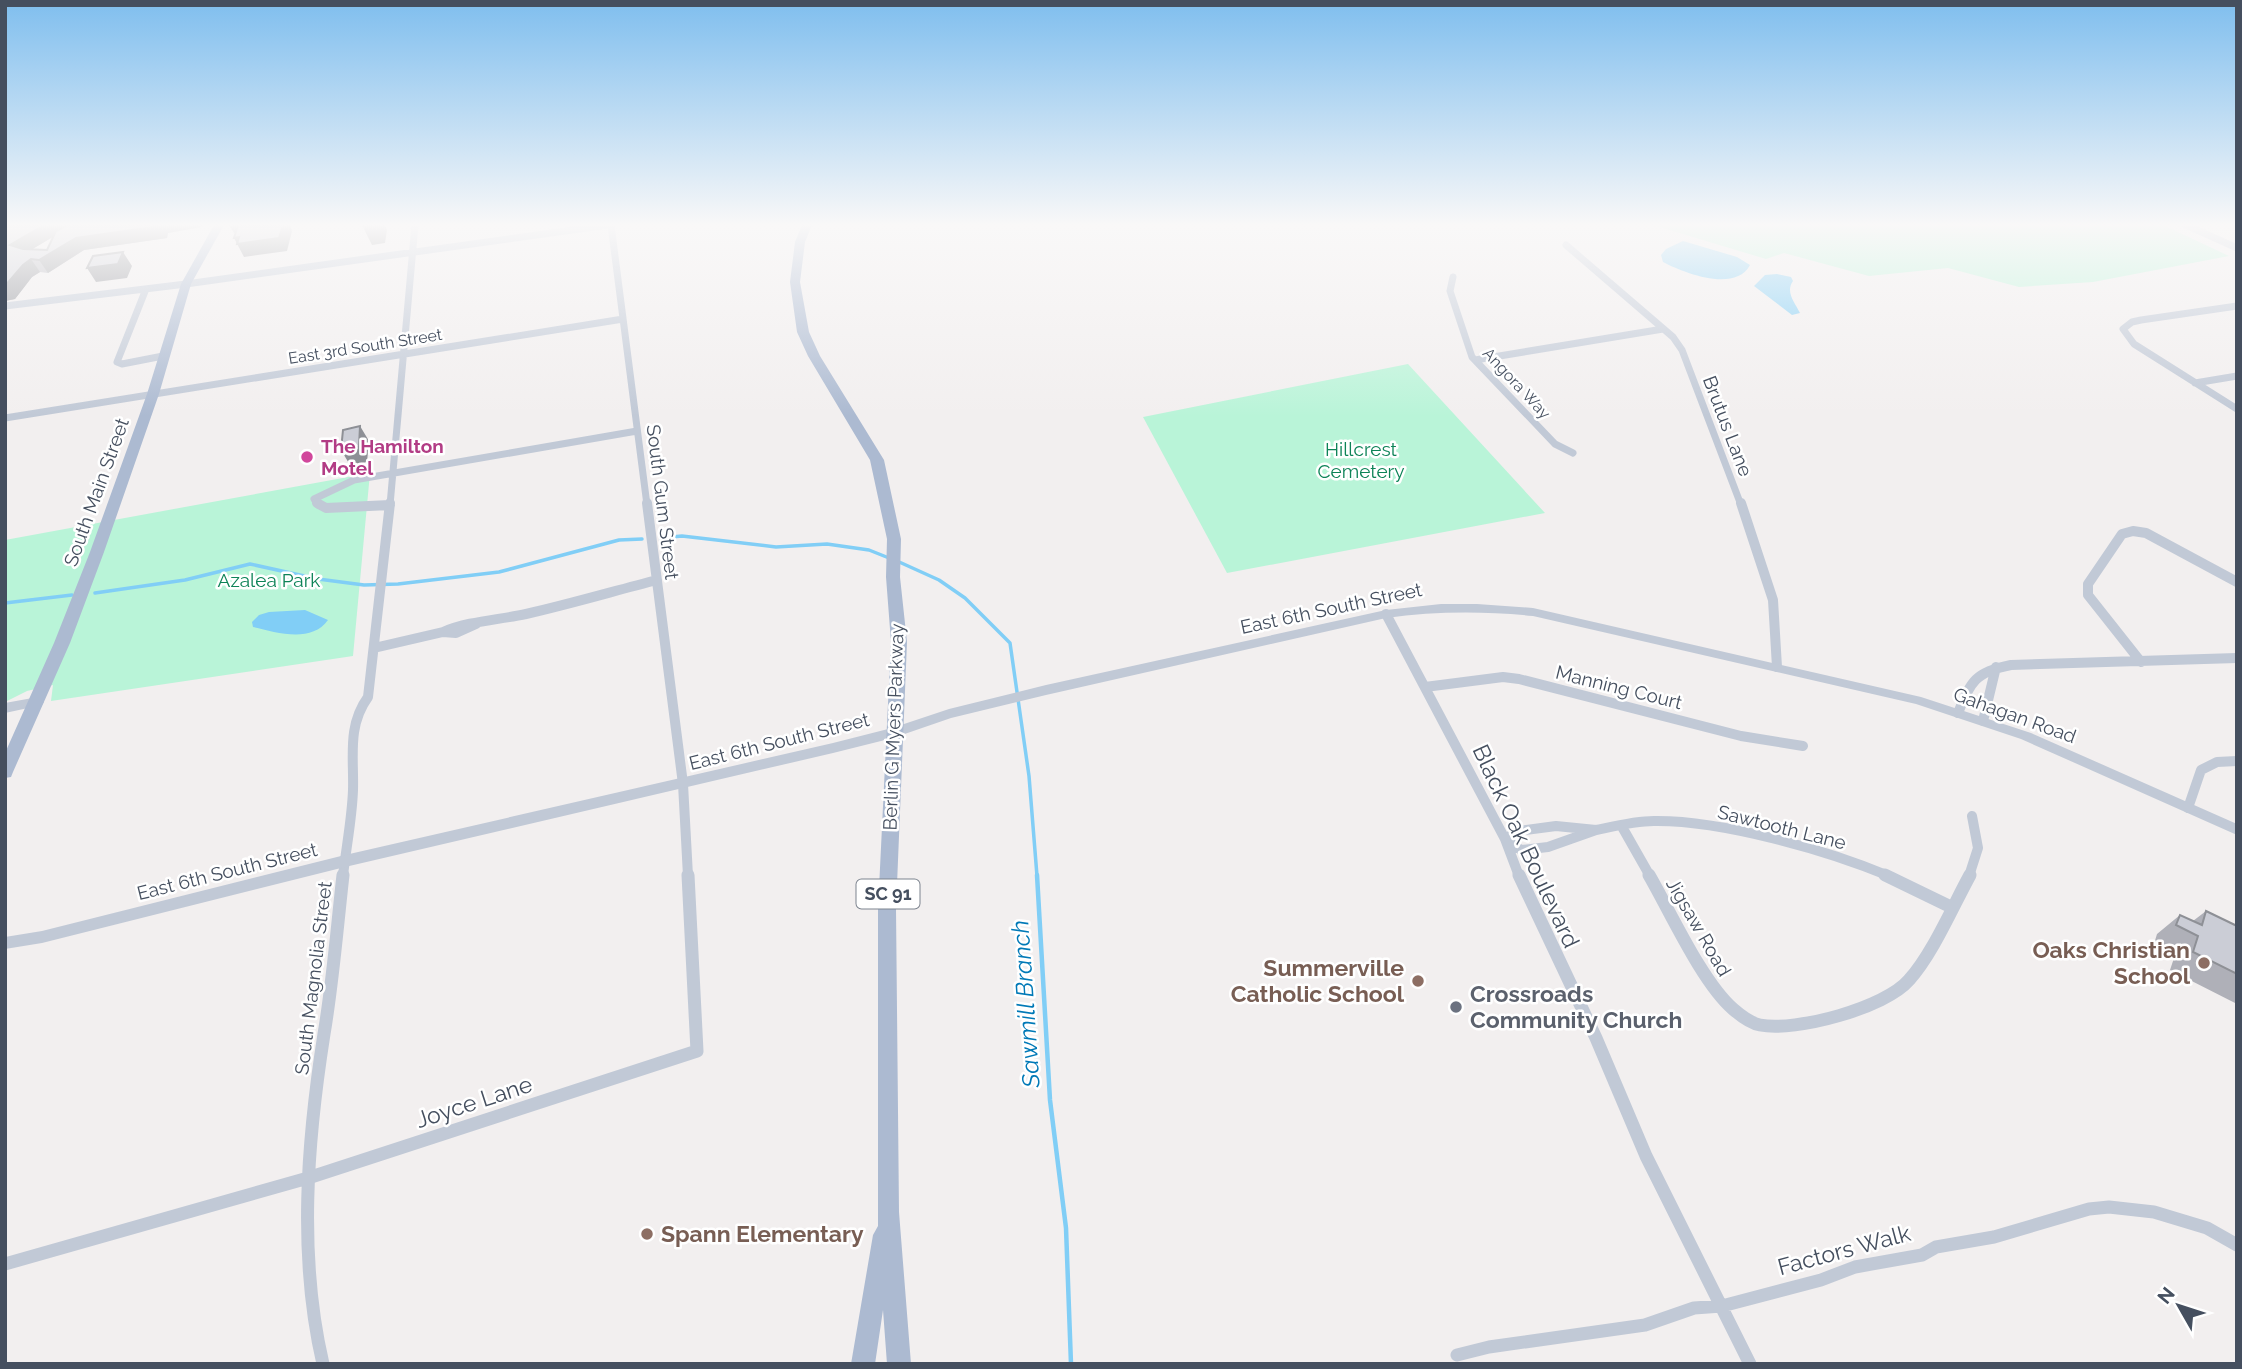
<svg xmlns="http://www.w3.org/2000/svg" width="2242" height="1369" font-family="Raleway,sans-serif">
  <rect width="100%" height="100%" fill="#f2efef"/>
  <path fill="#b9f4d8" d="M1653,225H2163L2229,256L2093,282L2019,287L1948,268L1869,276L1784,253L1766,259Z
    M1408,364L1545,513L1227,573L1143,417Z
    M370,473L353,656L51,701L53,685L27,691L5,702V540Z"/>
  <path fill="#81cef6" d="M1683,241L1737,257L1750,265C1735,293 1684,273 1663,262L1661,255L1666,249Z
    M1777,274L1791,277L1793,281C1785,292 1795,303 1800,313L1792,315L1754,286L1765,275Z
    M305,610L328,620C311,644 275,632 253,627L252,622L259,615L269,612Z"/>
  <g fill="none" stroke-linecap="round" stroke-linejoin="round">
    <path stroke="#81cef6" stroke-width="3.5" d="M661,538L682,536L776,547L827,544L869,550L889,558
      M897,561L939,580L965,598L1010,643L1029,776L1037,876
      M95,593L185,580L250,564L318,579L364,585L398,584L499,572L619,540L642,539
      M5,603L72,595"/>
    <path stroke="#81cef6" stroke-width="4.5" d="M1037,875L1050,1100L1066,1228L1071,1364"/>
    <path stroke="#c1c9d6" stroke-width="7" d="M611,225L647,505
      M2186,225L2237,248
      M1566,245L1673,337L1682,350L1741,505
      M1453,277L1450,291L1472,357L1555,444L1573,453
      M146,289L117,362L122,364L163,356
      M5,306L186,284L608,225
      M2237,306L2141,320L2132,322L2123,329L2134,344L2237,409
      M1475,360L1663,329
      M2195,383L2237,376
      M5,418L623,319
      M318,505L314,499L354,480L637,431
      M390,505L415,225"/>
    <path stroke="#c1c9d6" stroke-width="10" d="M317,503L326,508L390,505
      M647,503L683,784L688,876
      M1741,503L1773,600L1777,667
      M1386,614L1505,839L1519,876
      M443,632C469,621 498,620 526,614C570,604 614,591 657,580
      M374,648L443,632L456,633L476,624
      M2141,662L2088,595V584L2122,534L2133,531L2146,533L2237,582
      M1425,687L1503,677L1519,679L1741,736L1803,746
      M1958,713C1971,681 1975,672 2011,665L2237,658
      M1983,721L1996,667
      M2188,808L2201,770L2217,762L2237,761
      M1621,825L1650,876
      M1556,826L1596,830L1548,847L1521,850L1505,839L1518,831Z
      M1596,830C1615,826 1635,821 1654,821C1721,820 1827,850 1889,876
      M343,876C346,848 352,819 353,790C354,757 347,726 368,697L390,503
      M1969,876L1978,848L1972,816"/>
    <path stroke="#c1c9d6" stroke-width="13" d="M1519,875L1596,1038L1646,1156L1750,1364
      M1649,875C1671,913 1702,982 1733,1009C1741,1016 1750,1023 1760,1025C1796,1032 1885,1008 1909,980C1932,955 1953,906 1970,875
      M1885,875L1951,907
      M5,1264L308,1178L697,1051L688,875
      M1457,1355L1489,1347L1645,1325L1694,1308L1722,1306L1821,1280L1855,1267L1922,1255L1936,1247L1994,1237L2089,1209L2109,1207L2154,1212L2207,1228L2237,1245
      M323,1364C298,1257 307,1142 324,1034C333,981 337,928 343,875"/>
    <path fill="#c1c9d6" fill-rule="evenodd" d="M1441,604H1477L1533,608L1921,697L2031,733L2237,824V835L2021,739L1916,704L1533,616C1484,611 1435,611 1386,618L1046,695L951,718L893,738L833,753L345,867L42,943L5,949V937L42,931L345,855L833,743L892,728L949,709L1046,685L1386,610Z
      M38,697L44,702L42,705L5,713V703Z"/>
    <path fill="#acbad1" fill-rule="evenodd" d="M214,225H224L191,284L159,394L104,552L70,643L13,772L11,777L5,778V753L54,643L90,552L147,394L181,284Z
      M802,225H812L805,242L800,282L809,332L820,356L884,460L901,539L900,577L907,642L896,909L899,1212L911,1364H887L883,1310L875,1364H851L873,1235L878,1226V909L891,642L886,577L887,539L870,460L808,356L797,332L790,282L795,242Z"/>
  </g>
  <path fill="#afb0b8" fill-rule="evenodd" d="M5,225H202L201,227L168,233L167,238L84,250L48,273L40,272L32,277L15,299L5,301ZM54,236L47,250H31Z
    M2206,911L2237,926V1004L2170,970L2175,955L2154,944L2157,934L2180,915L2193,921Z"/>
  <path fill="#8e9096" d="M44,225H73L19,257L10,245Z
    M159,225H202L201,227L168,233L167,238L84,250L48,273L39,260L76,238Z
    M229,225H245L248,231L234,233Z
    M283,225H290L292,231L287,251L244,257L234,238Z
    M362,225H385L387,230L385,243L372,245Z
    M123,252L132,266L127,278L96,282L87,268Z
    M31,259L40,272L32,277L15,299L5,301V286L23,265Z
    M360,426L369,441L367,462L350,465L341,450Z"/>
  <path fill="#cbcdd6" stroke="#8e9096" stroke-width="2" d="M5,225H44L10,245L23,249L47,250L56,231L68,225H159V226L76,238L39,260L31,259L23,265L5,286Z
    M238,225H283L279,238L237,244L239,237L234,238Z
    M123,252L118,264L87,268L93,256Z
    M360,426L359,447L341,450L343,430Z
    M2206,911L2237,926V974L2193,952L2198,936L2176,925L2180,915L2202,925Z"/>
  <linearGradient id="sky" x2="0" y2="1"><stop stop-color="#7fbeee"/><stop offset="0.54" stop-color="#f9f8f8"/><stop offset="1" stop-color="#f9f8f8" stop-opacity="0"/></linearGradient>
  <rect width="2242" height="416" fill="url(#sky)"/>
  <circle fill="#d1479c" stroke="#fff" stroke-width="2.5" cx="307" cy="457" r="7"/>
  <g fill="#8d6e63" stroke="#fff" stroke-width="2.5">
    <circle cx="2204" cy="963" r="7"/>
    <circle cx="1418" cy="981" r="7"/>
    <circle cx="647" cy="1234" r="7"/>
  </g>
  <circle fill="#6b7280" stroke="#fff" stroke-width="2.5" cx="1456" cy="1007" r="7"/>
  <g text-anchor="middle" stroke-width="5" stroke-linejoin="round" paint-order="stroke">
    <g font-size="16" fill="#454f5f" stroke="#fff">
      <text transform="translate(365 346) rotate(-9)" y="6">East 3rd South Street</text>
      <text transform="translate(1517 383) rotate(47)" y="6">Angora Way</text>
    </g>
    <rect fill="#fff" stroke="#7d848f" stroke-width="2" x="856.5" y="879.5" width="63" height="29" rx="5"/>
    <g font-size="18" font-weight="bold" fill="#454f5f">
      <text x="888" y="900">SC 91</text>
    </g>
    <g font-size="19" fill="#454f5f" stroke="#fff">
      <text transform="translate(1728 426) rotate(69)" y="7">Brutus Lane</text>
      <text transform="translate(96 492) rotate(-70)" y="7">South Main Street</text>
      <text transform="translate(663 502) rotate(83)" y="7">South Gum Street</text>
      <text transform="translate(1331 608) rotate(-12)" y="7">East 6th South Street</text>
      <text transform="translate(1619 687) rotate(14)" y="7">Manning Court</text>
      <text transform="translate(2015 715) rotate(20)" y="7">Gahagan Road</text>
      <text transform="translate(893 727) rotate(-88)" y="7">Berlin G Myers Parkway</text>
      <text transform="translate(779 741) rotate(-14)" y="7">East 6th South Street</text>
      <text transform="translate(1782 827) rotate(14)" y="7">Sawtooth Lane</text>
      <text transform="translate(227 871) rotate(-14)" y="7">East 6th South Street</text>
      <text transform="translate(1699 927) rotate(60)" y="7">Jigsaw Road</text>
      <text transform="translate(313 978) rotate(-83)" y="7">South Magnolia Street</text>
    </g>
    <g font-size="19" font-weight="bold" fill="#b23c85" stroke="#fff" text-anchor="start">
      <text x="321" y="453">The Hamilton<tspan x="321" dy="22">Motel</tspan></text>
    </g>
    <g font-size="19" fill="#0d8357" stroke="#fff">
      <text x="1361" y="456">Hillcrest<tspan x="1361" dy="22">Cemetery</tspan></text>
      <text x="269" y="587">Azalea Park</text>
    </g>
    <g font-size="23" fill="#454f5f" stroke="#fff">
      <text transform="translate(1526 846) rotate(65)" y="8">Black Oak Boulevard</text>
      <text transform="translate(474 1102) rotate(-18)" y="8">Joyce Lane</text>
      <text transform="translate(1844 1250) rotate(-15)" y="8">Factors Walk</text>
    </g>
    <g font-size="23" font-weight="bold" fill="#785e54" stroke="#fff" text-anchor="end">
      <text x="2190" y="958">Oaks Christian<tspan x="2190" dy="26">School</tspan></text>
      <text x="1404" y="976">Summerville<tspan x="1404" dy="26">Catholic School</tspan></text>
      <text x="661" y="1242" text-anchor="start">Spann Elementary</text>
    </g>
    <g font-size="23" font-weight="bold" fill="#5b616d" stroke="#fff" text-anchor="start">
      <text x="1470" y="1002">Crossroads<tspan x="1470" dy="26">Community Church</tspan></text>
    </g>
    <g font-size="24" font-style="italic" fill="#0079b7" stroke="#fff">
      <text transform="translate(1026 1004) rotate(-94)" y="8">Sawmill Branch</text>
    </g>
  </g>
  <rect width="2242" height="1369" fill="none" stroke="#454f5f" stroke-width="14"/>
  <g transform="translate(2179 1306) rotate(309)" stroke="#ffffff" stroke-width="5" paint-order="stroke">
  <path d="M0-5L12 26L0 18L-12 26Z" fill="#454f5f"/>
  <text y="-10" font-size="19" font-weight="bold" text-anchor="middle" fill="#454f5f">N</text>
  </g>
</svg>
